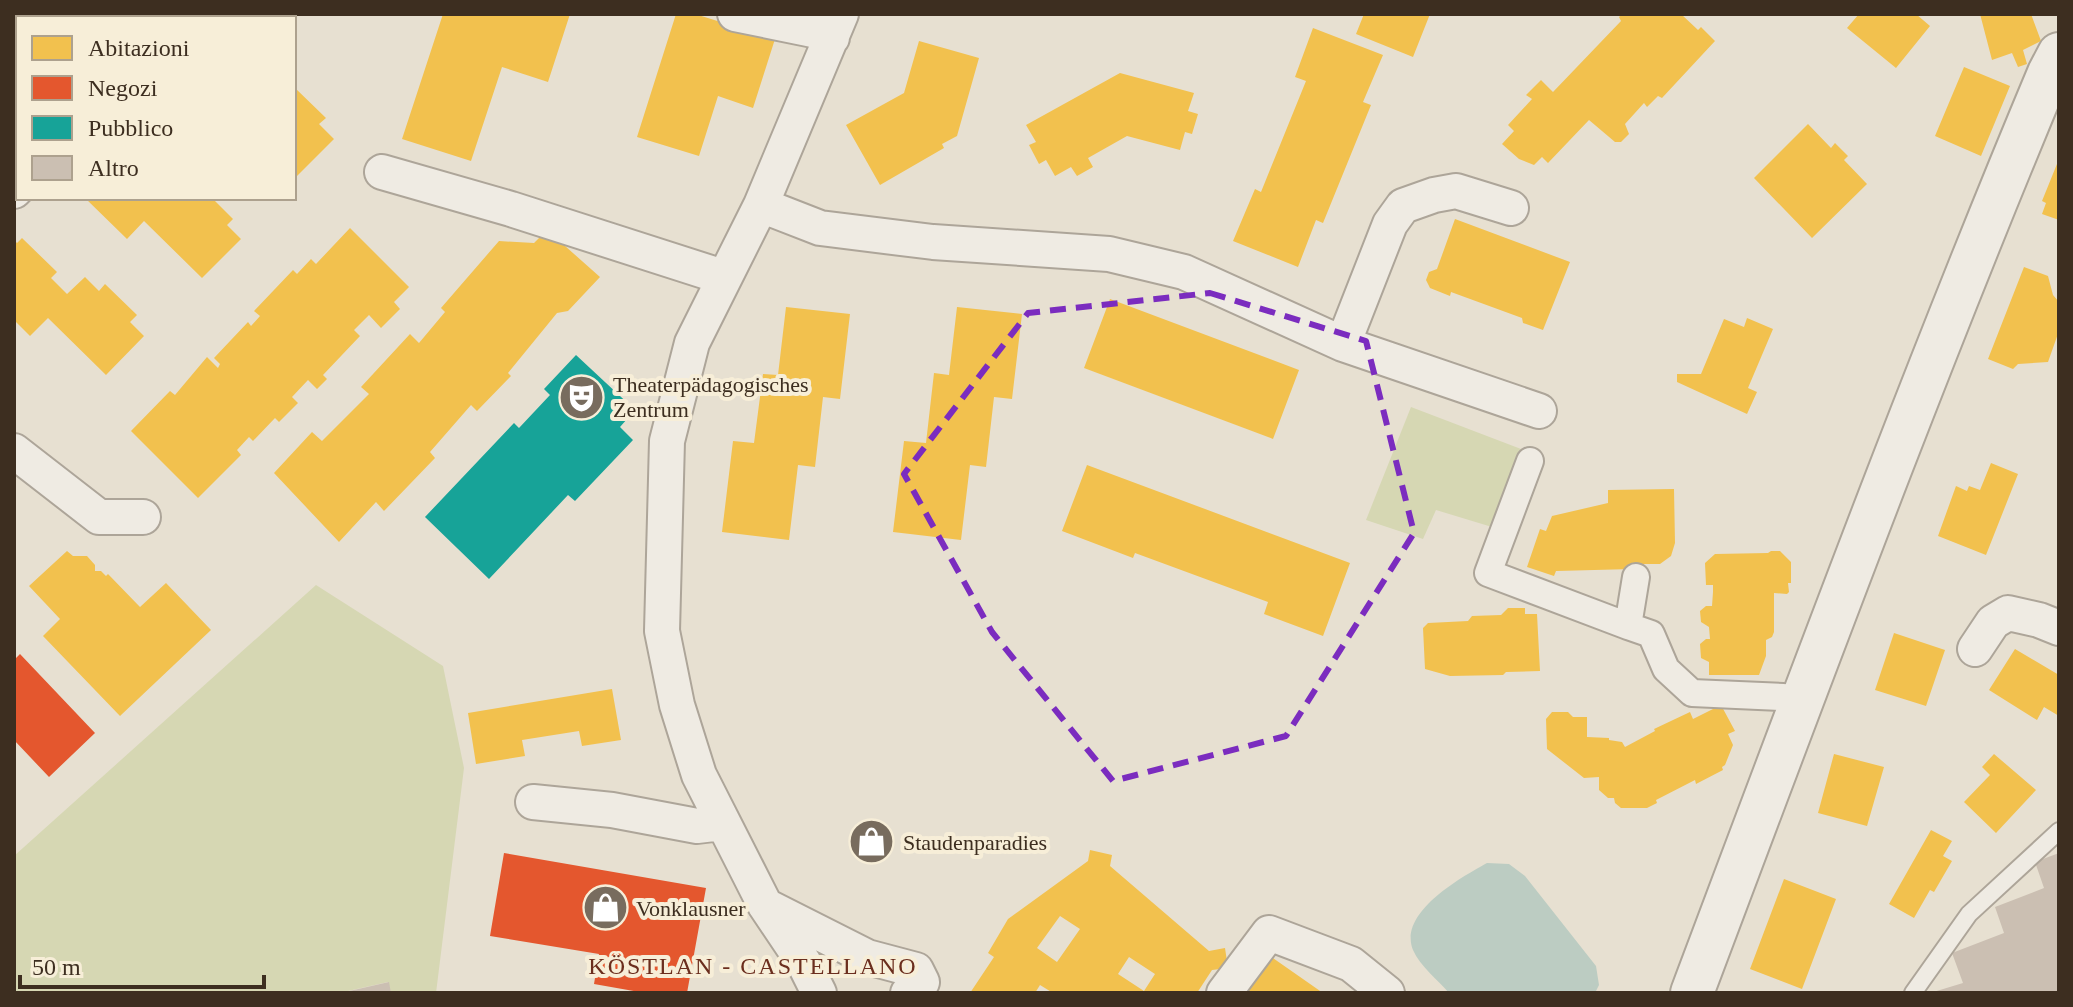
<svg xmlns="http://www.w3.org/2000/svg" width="2073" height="1007" font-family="Georgia,serif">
  <rect width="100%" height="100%" fill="#e7e0d1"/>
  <path fill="#d6d7b3" d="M1411,407L1521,449L1492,527L1436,510L1423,539L1366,520Z
    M316,585L443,666L464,768L436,993H391L388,982L339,993H14V856Z"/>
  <path fill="#bcccc2" d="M1487,863L1509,864L1525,876L1596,966L1599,985L1595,993H1449C1438,980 1420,966 1413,950C1398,913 1460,878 1487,863Z"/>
  <path fill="#f2c14e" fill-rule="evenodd" d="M14,14H63L67,18H18V72L14,76Z
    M443,14H570L548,82L502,67L471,161L402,139Z
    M676,14H695L775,39L753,108L718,96L699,156L637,137Z
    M1364,14H1430L1413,57L1356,34Z
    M1622,14H1681L1698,30L1701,27L1715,41L1662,98L1658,96L1647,107L1644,103L1625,124L1629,134L1621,142H1615L1589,120L1548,163L1542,157L1534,165L1519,159L1502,144L1514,131L1508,125L1532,99L1526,95L1541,80L1553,92L1621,21L1619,17Z
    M1859,14H1916L1930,26L1896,68L1847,28Z
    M1980,14H2031L2041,41L2023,50L2027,64L2018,67L2012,53L1992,60Z
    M1313,28L1383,55L1363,102L1371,105L1323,223L1316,220L1298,267L1233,241L1255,189L1261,192L1306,81L1295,77Z
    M919,41L979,58L957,136L942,144L944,148L880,185L846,125L904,93Z
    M1964,67L2010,86L1981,156L1935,136Z
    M1120,73L1194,93L1188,111L1198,114L1192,134L1185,132L1180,150L1127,136L1088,158L1093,167L1077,176L1071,167L1055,176L1046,160L1039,164L1029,145L1036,142L1026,125Z
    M14,76L18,80V125L14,130Z
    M294,87L326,118L319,124L334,139L294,179Z
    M1808,124L1831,148L1835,143L1848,156L1844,160L1867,184L1812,238L1754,178Z
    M2059,159V220L2042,214L2046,203L2042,201Z
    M85,198H212L233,219L227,225L241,239L202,278L144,221L127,239Z
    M1455,219L1570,262L1543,330L1523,323L1522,318L1451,292L1450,296L1430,288L1426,280L1429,272L1437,269Z
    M350,228L409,287L394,302L400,309L381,328L369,315L354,330L360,336L323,375L327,379L317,389L308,380L292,397L298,403L279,422L275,418L253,441L249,437L237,450L241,455L198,498L131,431L170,391L175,395L207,357L218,368L220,364L214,358L248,322L251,326L260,316L254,311L293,270L297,274L311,259L316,264Z
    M547,230L600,277L568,311L557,313L508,373L511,376L477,411L471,405L430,452L435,458L384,511L376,502L339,542L274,473L312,432L322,441L369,394L361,387L410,334L419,343L445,312L441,308L499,241L534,243Z
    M22,238L57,272L51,278L67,294L85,277L99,291L105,284L137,315L130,322L144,336L106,375L48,318L30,336L14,320V240L17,243Z
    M2024,267L2048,276L2053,295L2059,302V331L2048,362L2018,364L2013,369L1988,359Z
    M1110,299L1299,370L1273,439L1084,368Z
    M786,307L850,314L840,399L823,397L815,467L798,465L789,540L722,532L733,441L754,443L763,374L778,375Z
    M957,307L1022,314L1012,399L994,397L986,467L970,465L961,540L893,532L904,441L926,443L934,373L949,375Z
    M1747,318L1773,329L1748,388L1757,392L1747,414L1677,382V374H1701L1724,319L1744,327Z
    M1991,463L2018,474L1986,555L1938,536L1956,486L1967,491L1969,486L1980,490Z
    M1087,465L1350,563L1323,636L1264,614L1268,602L1135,553L1133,558L1062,531Z
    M1674,489L1675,543L1671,556L1660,564H1633V569L1556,571L1554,576L1527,567L1540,529L1546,531L1552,516L1608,503V490Z
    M67,551L73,556H87L95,565V571H101L106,576L108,574L140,607L166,583L211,630L120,716L43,636L60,619L29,586Z
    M1771,551H1780L1791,562V583H1788L1789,592L1787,594L1774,593V632L1772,637L1766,640V656L1759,675H1709V662L1701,658L1700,644L1706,639H1710L1709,627L1701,622L1700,611L1706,606H1712L1713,592V585H1706L1705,563L1715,554L1768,553Z
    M1508,608H1525V614H1537L1540,671L1506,672L1503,675L1450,676L1425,669L1423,628L1428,623L1468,621L1472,616L1501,615Z
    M1894,633L1945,650L1926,706L1875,690Z
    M2015,649L2059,675V716L2044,707L2037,720L1989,690Z
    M612,689L621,740L582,746L579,731L522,740L525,756L476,764L468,713Z
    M1721,705L1735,731L1728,734L1733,745L1725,765L1722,767L1723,770L1696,784L1695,780L1656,800L1657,803L1647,808H1621L1615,803L1614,798H1608L1599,790V777L1584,778L1547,749L1546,719L1552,712H1568L1573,717H1587V737L1609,738V740L1622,742L1625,747L1655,731L1654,729L1690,712L1693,719Z
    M1834,754L1884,767L1867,826L1818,813Z
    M1994,754L2036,790L1996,833L1964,802L1990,775L1982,767Z
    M1931,830L1952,841L1943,856L1952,861L1934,892L1930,890L1914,918L1889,904Z
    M1090,850L1112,855L1110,866L1209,951L1225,948L1228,968L1212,970L1197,993H1053L1040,985L1035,993H970L994,957L988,953L1008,919L1088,861ZM1060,916L1080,929L1057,962L1037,948ZM1129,957L1155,974L1144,991L1118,974Z
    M1784,879L1836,899L1802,989L1750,969Z
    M1267,954L1323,993H1242Z"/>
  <path fill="#e4572e" d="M20,654L95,733L49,777L14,740V660Z
    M504,853L706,888L687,993H645L594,984L599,954L490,936Z"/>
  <path fill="#17a398" d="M576,355L635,410L620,427L633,440L575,501L568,495L489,579L425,517L514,423L519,428L550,395L544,389Z"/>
  <path fill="#cbbfb2" d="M2059,853V993H1930L1963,983L1952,953L2004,933L1995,907L2044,888L2035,862Z
    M389,982L391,993H345V992Z"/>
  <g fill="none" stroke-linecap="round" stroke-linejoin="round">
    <defs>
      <path id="service" d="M1913,993L1969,914L2059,831"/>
      <path id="pedestrian" d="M1530,461L1488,573L1628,626
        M1636,577L1628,626L1651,634L1666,669L1692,693L1783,697"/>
      <path id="minor" d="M735,14L813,30L832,38
        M180,18L183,14
        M382,172L511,209L723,277
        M14,191L18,187
        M761,205L820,228L933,242L1109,254L1184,272L1343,344L1539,411
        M1343,344L1390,224L1403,206L1434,195L1456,191L1511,208
        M14,451L99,517H143
        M1975,649L1993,622L2008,613L2039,620L2059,628
        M533,802L612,810L697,826L722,823
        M766,906L867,957L916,970L922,982L908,993
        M819,993L804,963L765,905L699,775L677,705L662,631L667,441L692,343L761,205L841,14
        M1224,993L1269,933L1351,964L1387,993"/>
      <path id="tertiary" d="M1692,993C1808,685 1922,376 2049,73L2059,54"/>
    </defs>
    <use href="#service" stroke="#ada599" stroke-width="20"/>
    <use href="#pedestrian" stroke="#ada599" stroke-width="30"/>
    <use href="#minor" stroke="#ada599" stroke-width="38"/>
    <use href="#tertiary" stroke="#ada599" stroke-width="46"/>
    <use href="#service" stroke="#efebe3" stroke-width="16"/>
    <use href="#pedestrian" stroke="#efebe3" stroke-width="26"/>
    <use href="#minor" stroke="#efebe3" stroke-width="34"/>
    <use href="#tertiary" stroke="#efebe3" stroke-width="42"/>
  </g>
  <path fill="none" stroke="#7b2cbf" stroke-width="6" stroke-dasharray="16 10" stroke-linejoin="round" d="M1210,293L1366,341L1414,533L1286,736L1113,781L992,632L904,474L1028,313Z"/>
  <defs>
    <symbol id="theatre-disc" viewBox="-11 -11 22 22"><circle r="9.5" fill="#786c5e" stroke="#f7eed8"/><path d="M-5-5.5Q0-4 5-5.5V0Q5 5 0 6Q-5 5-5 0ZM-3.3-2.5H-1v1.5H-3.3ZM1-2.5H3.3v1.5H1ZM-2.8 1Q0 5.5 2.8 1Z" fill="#fff"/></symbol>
    <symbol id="shop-disc" viewBox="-11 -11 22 22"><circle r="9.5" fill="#786c5e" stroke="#f7eed8"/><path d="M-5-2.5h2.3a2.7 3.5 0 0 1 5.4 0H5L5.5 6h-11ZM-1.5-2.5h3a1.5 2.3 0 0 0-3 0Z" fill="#fff"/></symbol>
  </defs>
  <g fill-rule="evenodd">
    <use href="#theatre-disc" x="556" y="372" width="51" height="51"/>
    <use href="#shop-disc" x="846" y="816" width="51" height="51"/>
    <use href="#shop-disc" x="580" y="882" width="51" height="51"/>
  </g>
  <g text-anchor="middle" stroke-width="8" stroke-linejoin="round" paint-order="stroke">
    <g font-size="22" fill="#3d2e20" stroke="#f7eed8" text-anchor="start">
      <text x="613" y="392">Theaterpädagogisches<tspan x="613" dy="25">Zentrum</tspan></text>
      <text x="903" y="850">Staudenparadies</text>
      <text x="636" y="916">Vonklausner</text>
    </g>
    <g font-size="24" letter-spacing="2" fill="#6b2e1e" stroke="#f7eed8">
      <text x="753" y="974">KÖSTLAN - CASTELLANO</text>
    </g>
  </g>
  <rect width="2073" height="1007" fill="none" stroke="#3d2e20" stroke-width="32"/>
  <rect x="16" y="16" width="280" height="184" fill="#f7eed8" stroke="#ada18e" stroke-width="2"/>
  <rect x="32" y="36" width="40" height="24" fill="#f2c14e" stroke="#ada18e" stroke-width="2"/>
  <text x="88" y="56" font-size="24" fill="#3d2e20">Abitazioni</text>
  <rect x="32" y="76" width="40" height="24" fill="#e4572e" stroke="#ada18e" stroke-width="2"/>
  <text x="88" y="96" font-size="24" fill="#3d2e20">Negozi</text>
  <rect x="32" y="116" width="40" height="24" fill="#17a398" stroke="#ada18e" stroke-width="2"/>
  <text x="88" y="136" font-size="24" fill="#3d2e20">Pubblico</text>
  <rect x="32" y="156" width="40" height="24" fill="#cbbfb2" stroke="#ada18e" stroke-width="2"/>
  <text x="88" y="176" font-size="24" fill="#3d2e20">Altro</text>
  <path d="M20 975v12h244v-12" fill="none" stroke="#3d2e20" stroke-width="4"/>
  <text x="32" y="975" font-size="24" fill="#3d2e20" stroke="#f7eed8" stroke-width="6" paint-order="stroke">50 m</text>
</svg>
